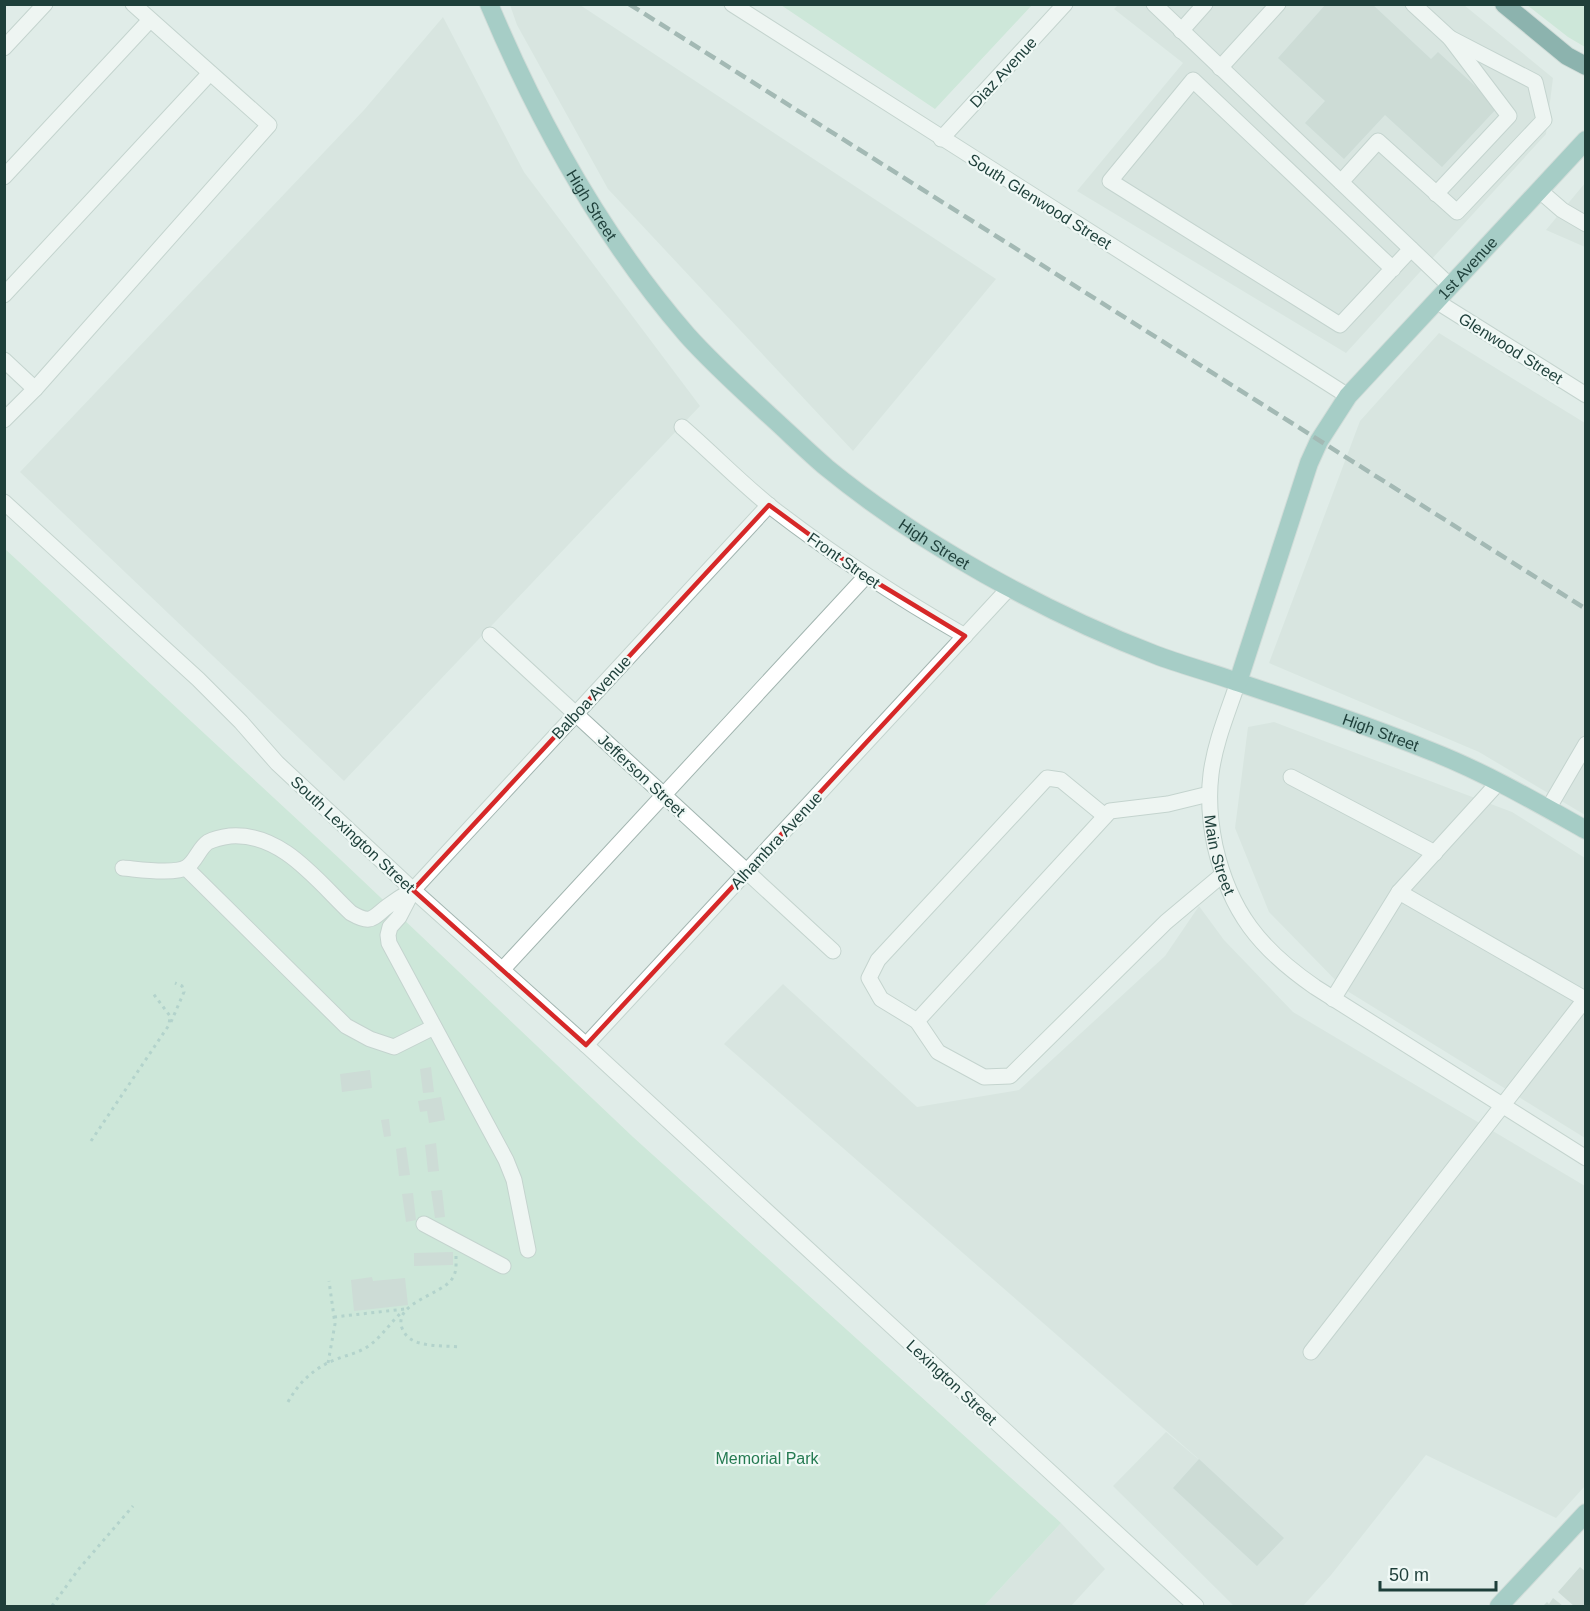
<svg xmlns="http://www.w3.org/2000/svg" width="1590" height="1611" font-family="Arial,sans-serif">
  <rect width="100%" height="100%" fill="#e0ece8"/>
  <path fill="#cedcd8" d="M510,5H580L996,279L853,451L608,189L517,25Z
    M1118,5H1464L1553,78L1546,134L1346,353L1077,191L1183,63L1114,9Z
    M443,17L524,172L700,406L344,781L20,472L364,110Z
    M1585,183V247L1546,230Z
    M1439,333L1585,423V815L1479,752L1269,663L1360,421Z
    M1274,722L1512,812L1585,858V1138L1344,989L1269,912L1235,828L1248,727Z
    M1199,906L1224,940L1293,1012L1585,1186V1486L1556,1518L1426,1455L1331,1575L1303,1606H1234L1113,1486L1166,1432L1210,1469L724,1044L783,984L917,1107L1019,1090L1165,956Z
    M1061,1523L1105,1569L1071,1606H984Z"/>
  <path fill="#b6e0c7" d="M781,5H1032L935,109Z
    M1527,5H1585V47L1568,37Z
    M4,548L341,860L633,1137L1061,1523L984,1606H5Z"/>
  <path fill="#b5c7c2" d="M1326,4H1372L1431,59L1438,52L1498,107L1442,167L1385,115L1344,159L1305,123L1325,101L1278,58Z
    M431,1067L434,1092L423,1093L420,1069Z
    M370,1070L372,1088L342,1092L340,1074Z
    M441,1097L445,1120L429,1123L427,1111L420,1112L418,1101Z
    M389,1119L391,1136L384,1137L381,1120Z
    M436,1143L439,1171L428,1172L425,1145Z
    M406,1147L410,1175L399,1176L396,1149Z
    M442,1190L445,1217L435,1218L431,1191Z
    M413,1193L416,1220L406,1222L402,1194Z
    M453,1252V1265L414,1266V1253Z
    M372,1277L373,1281L405,1278L408,1305L354,1311L351,1280Z
    M1199,1459L1284,1538L1257,1566L1173,1488Z
    M1580,1567L1586,1572V1606H1574L1558,1592Z
    M1553,1598L1563,1606H1543L1547,1602L1549,1604Z"/>
  <g fill="none" stroke-linecap="round" stroke-linejoin="round">
    <defs>
      <g id="minor">
        <path d="M732,4L1348,396"/>
        <path d="M1154,4L1450,286"/>
        <path d="M1413,4L1450,38L1509,116L1436,194"/>
        <path d="M1181,31L1205,4"/>
        <path d="M4,48L45,4"/>
        <path d="M1220,68L1278,4"/>
        <path d="M941,139L1065,4"/>
        <path d="M4,177L150,20"/>
        <path d="M1341,182L1378,141L1457,212L1544,120L1535,82L1450,38"/>
        <path d="M1539,190L1562,210L1586,224"/>
        <path d="M1393,269L1193,80L1110,181L1340,325L1411,249"/>
        <path d="M4,295L210,73"/>
        <path d="M1436,301L1586,395"/>
        <path d="M4,360L35,389"/>
        <path d="M4,420L35,389L269,125L133,4"/>
        <path d="M682,427C712,453 740,482 771,507C833,555 897,597 965,636"/>
        <path d="M4,502L198,679L241,722L277,763L413,890L586,1045L1196,1606"/>
        <path d="M490,635L833,951"/>
        <path id="s1" d="M1238,682C1228,712 1215,742 1211,774C1208,798 1210,822 1215,846C1230,912 1260,949 1315,987L1586,1158"/>
        <path d="M1291,777L1435,853"/>
        <path d="M1209,794L1168,804L1110,811L917,1021L938,1052L984,1077L1010,1076L1166,922L1222,875"/>
        <path d="M1548,809L1586,744"/>
        <path d="M123,868C137,869 175,875 187,867C196,861 199,848 208,842C214,839 223,837 230,836C282,832 317,881 351,913C372,925 372,918 388,906C396,900 404,895 413,890L769,505"/>
        <path d="M186,868L346,1026L370,1039L394,1047L434,1027"/>
        <path d="M413,890L399,917L390,927L388,935L389,943L506,1160L514,1180L528,1250"/>
        <path d="M1399,892L1585,999"/>
        <path d="M502,970L866,576"/>
        <path d="M1333,999L1399,892L1498,783"/>
        <path d="M917,1021L881,999L869,978L878,960L1047,778L1061,780L1105,816"/>
        <path d="M586,1045L1010,587"/>
        <path d="M424,1224L503,1266"/>
        <path d="M1311,1352L1586,998"/>
      </g>
      <g id="major">
        <path id="s2" d="M489,4C539,123 602,237 687,335C712,363 741,389 769,415C788,432 807,451 827,468C920,544 1044,612 1156,655C1182,665 1210,672 1237,682C1303,704 1369,726 1433,752C1486,773 1536,802 1586,830"/>
        <path id="s3" d="M1238,682L1309,463L1319,441L1348,396L1586,140"/>
        <path d="M1499,1606L1586,1513"/>
      </g>
      <path id="highway" d="M1504,4L1567,56L1586,66"/>
    </defs>
    <use href="#minor" stroke="#a2b5b0" stroke-width="17"/>
    <use href="#major" stroke="#c0c9c8" stroke-width="20"/>
    <use href="#highway" stroke="#c0c9c8" stroke-width="20"/>
    <path stroke="#7cb4aa" stroke-width="3" stroke-dasharray="3 4.5" stroke-linecap="butt" d="M171,1022L184,992L182,986L175,983
      M91,1141L169,1025L170,1016L152,992
      M456,1256C456,1264 457,1272 452,1279C441,1295 393,1303 402,1328C409,1349 442,1345 461,1347
      M334,1317L405,1309
      M328,1363L335,1324L329,1281
      M288,1402C299,1382 315,1367 337,1359C347,1355 358,1353 367,1347C381,1338 389,1324 401,1313
      M52,1606L78,1570L133,1506"/>
    <use href="#minor" stroke="#fff" stroke-width="15"/>
    <use href="#major" stroke="#5fa79e" stroke-width="18"/>
    <use href="#highway" stroke="#276e69" stroke-width="18"/>
    <path stroke="#597a76" stroke-width="4.5" stroke-dasharray="12 6" stroke-linecap="butt" d="M629,4L1586,609"/>
  </g>
  <path d="M0 0H1590V1611H0ZM769,505L866,576L965,636L586,1045L413,890Z" fill="#e0ece8" fill-opacity=".55" fill-rule="evenodd"/>
  <path fill="none" stroke="#d62828" stroke-width="4.5" stroke-linejoin="round" d="M769,505L866,576L965,636L586,1045L413,890Z"/>
  <g text-anchor="middle" stroke-width="4.5" stroke-linejoin="round" paint-order="stroke">
    <g font-size="16" fill="#1e3f3a" stroke="#f0f9f6">
      <text transform="translate(1003 72) rotate(-47)" y="6">Diaz Avenue</text>
      <text transform="translate(1040 201) rotate(32)" y="6">South Glenwood Street</text>
      <text dy="6" stroke="none"><textPath href="#s2" startOffset="226">High Street</textPath></text>
      <text dy="6" stroke="none"><textPath href="#s3" startOffset="483">1st Avenue</textPath></text>
      <text transform="translate(1511 348) rotate(32)" y="6">Glenwood Street</text>
      <text dy="6" stroke="none"><textPath href="#s2" startOffset="712">High Street</textPath></text>
      <text transform="translate(844 560) rotate(35)" y="6">Front Street</text>
      <text transform="translate(591 697) rotate(-47)" y="6">Balboa Avenue</text>
      <text dy="6" stroke="none"><textPath href="#s2" startOffset="1198">High Street</textPath></text>
      <text transform="translate(642 775) rotate(43)" y="6">Jefferson Street</text>
      <text transform="translate(353 834) rotate(43)" y="6">South Lexington Street</text>
      <text transform="translate(776 840) rotate(-47)" y="6">Alhambra Avenue</text>
      <text dy="6" stroke="none"><textPath href="#s1" startOffset="178">Main Street</textPath></text>
      <text transform="translate(952 1382) rotate(43)" y="6">Lexington Street</text>
    </g>
    <g font-size="16" fill="#247a51" stroke="#f0f9f6">
      <text x="767" y="1464">Memorial Park</text>
    </g>
  </g>
  <rect width="1590" height="1611" fill="none" stroke="#1e3f3a" stroke-width="12"/>
  <path d="M1380 1581v9h116v-9" fill="none" stroke="#1e3f3a" stroke-width="3"/>
  <text x="1389" y="1581" font-size="18" fill="#1e3f3a" stroke="#f0f9f6" stroke-width="4.5" paint-order="stroke">50 m</text>
</svg>
